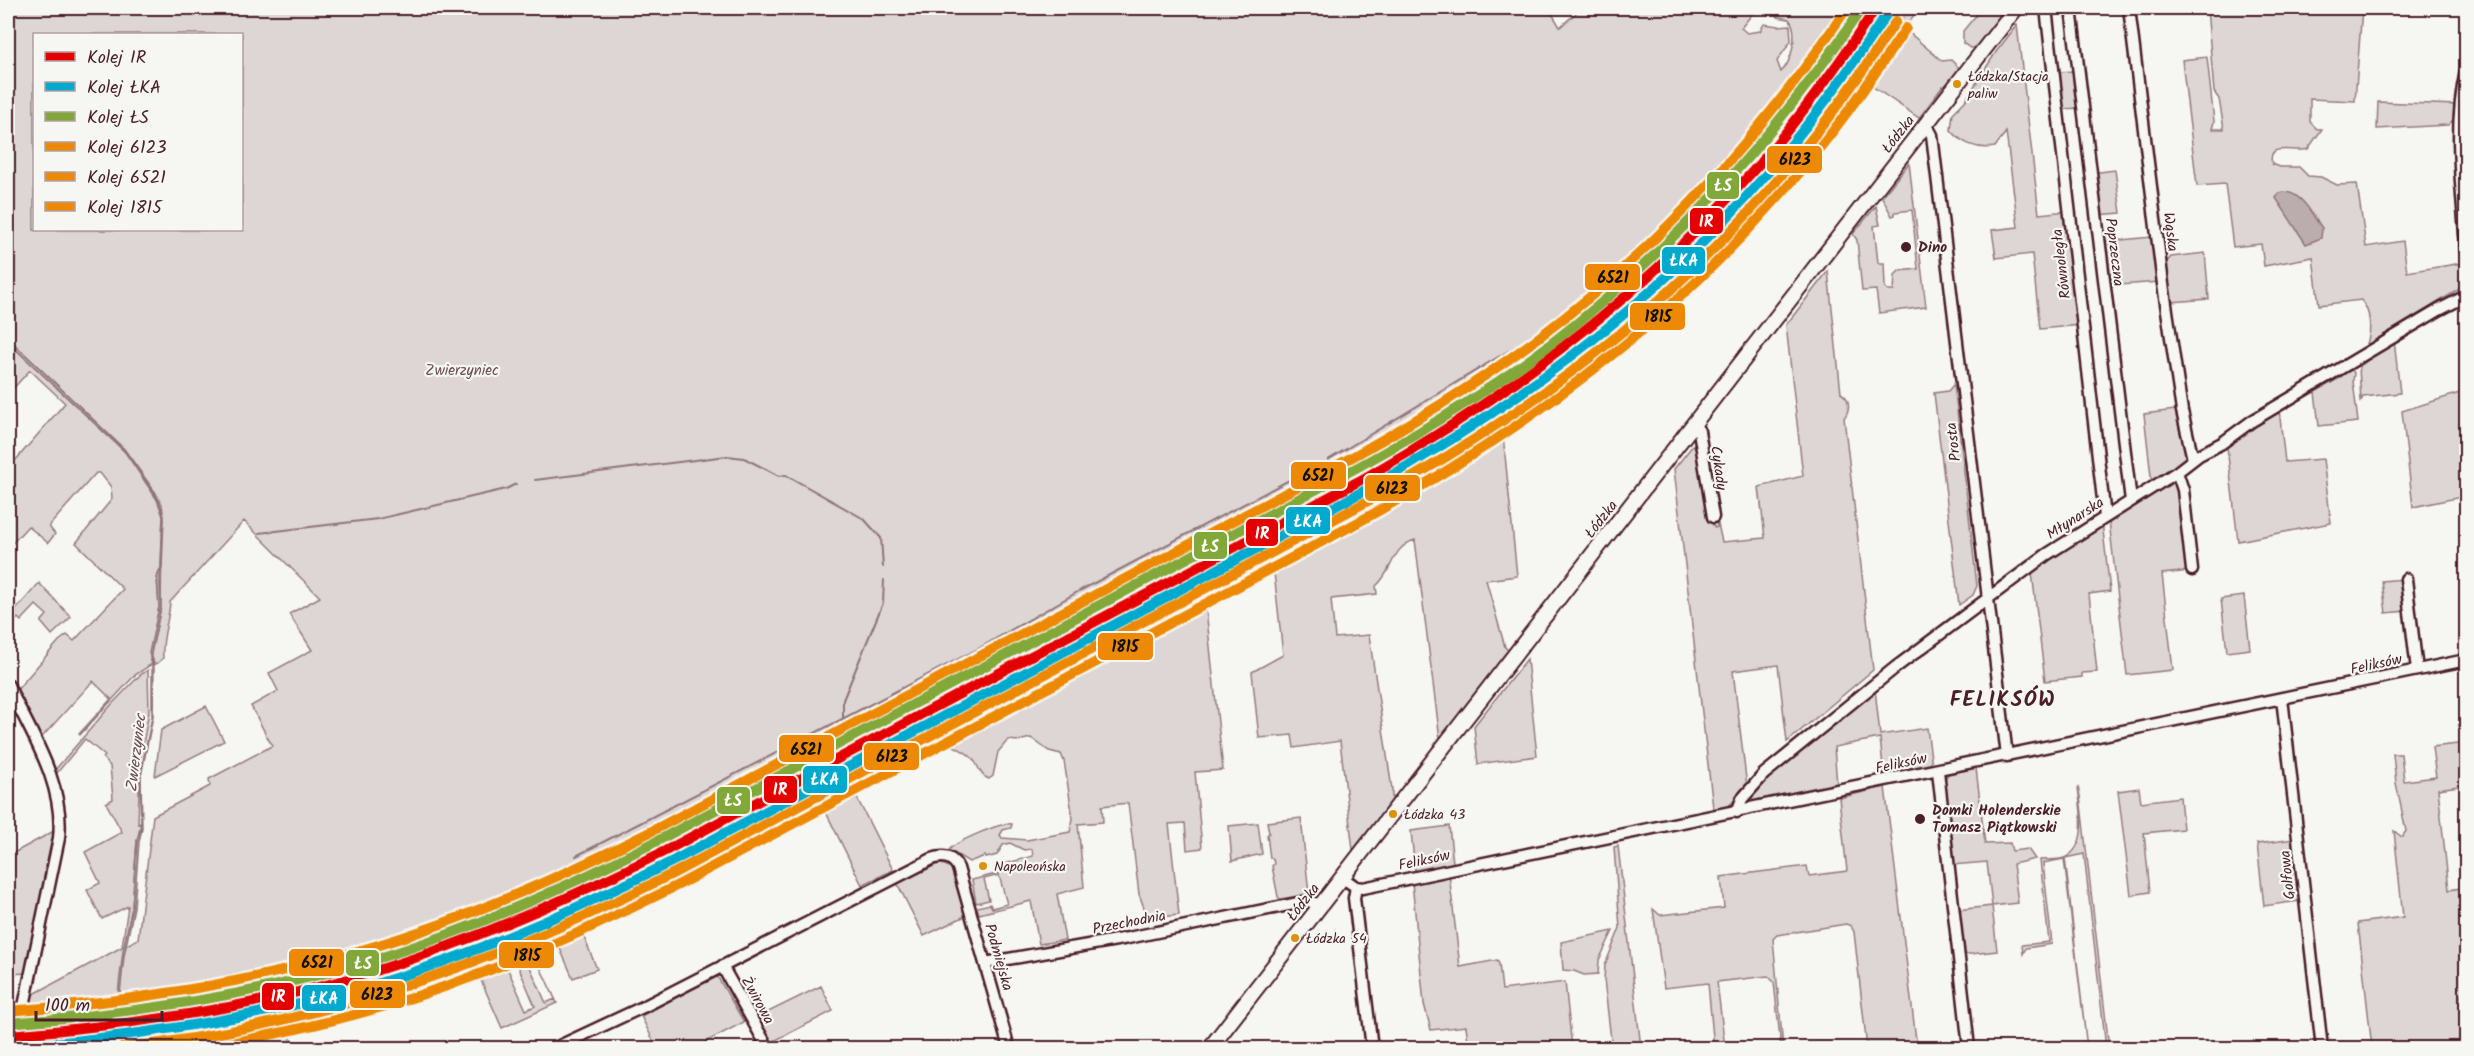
<svg xmlns="http://www.w3.org/2000/svg" width="2474" height="1056" font-family="Kalam,sans-serif">
  <rect width="100%" height="100%" fill="#f6f6f2"/>
  <filter id="ink" filterUnits="userSpaceOnUse"><feTurbulence type="fractalNoise" baseFrequency=".0167" numOctaves="2"/><feDisplacementMap in="SourceGraphic" scale="12" xChannelSelector="R" yChannelSelector="G"/><feConvolveMatrix kernelMatrix="1 2 1 2 8 2 1 2 1" color-interpolation-filters="sRGB"/></filter>
  <g filter="url(#ink)">
    <path fill="#ddd6d5" stroke="#947a80" stroke-width="1.5" fill-rule="evenodd" d="M8,8H1556L1551,12L1560,27L1577,12L1578,8H1757L1741,28L1747,33L1760,31L1764,24L1779,26L1790,25L1791,41L1777,61L1781,72C1792,62 1799,31 1789,19L1778,17L1774,8H1850L1802,78L1710,184L1640,256L1571,313L1313,480L615,853L571,872L564,870L433,928L394,941L314,957L316,965L114,1002L119,1016L112,1018L111,1014V1018L26,1026L30,996L122,947L128,906L102,919L87,890L100,883L85,852L122,832L106,803L113,799L110,766L103,758L105,756L85,739L56,774L57,776L54,778V771L112,704L140,675L148,670L149,713L140,761L138,824L141,823L137,841L132,907L125,946L138,939L153,816L210,786L209,779L272,746L251,706L278,691L269,673L312,650L289,614L320,597L244,521L170,602C169,621 161,639 163,658L158,663L154,664L151,653L161,607L162,537L161,568L157,577L159,607L150,656L152,664L135,675L80,735L79,734L111,699L93,681L42,737L44,741L38,742L16,691L59,641L67,635L74,641L123,589L76,543L112,499L111,487L100,473H96L50,525V528L55,534L48,543L28,526L8,548V469L65,403L30,370L8,394V342L125,452L160,504L163,516L162,536L164,521L162,504L124,449L8,338ZM34,34H242V230H34Z
      M1908,8H1917L1906,30L1942,61L1951,60L1958,67L1957,74L1947,88L1943,86L1919,118L1866,82L1890,48L1888,45Z
      M1982,8H1999L2001,20L1981,47L1970,48L1963,43V31Z
      M2207,8H2362L2355,101L2310,99V122L2317,129H2322L2308,149C2296,154 2266,140 2272,164L2280,167H2299L2308,176L2321,177L2337,185L2357,184L2366,247L2403,241L2407,272L2463,263V282L2458,290L2366,346C2372,333 2371,310 2361,300L2319,305L2313,257L2264,266L2261,244L2233,247L2225,184L2197,186L2182,60L2207,57L2214,122L2212,129H2224L2219,99L2214,92Z
      M2017,25L2039,214L2067,211L2081,325L2040,329L2032,254L1996,258L1992,230L2018,227L2006,132L1995,147C1978,150 1962,144 1951,130L1953,113L1965,101L1996,52Z
      M2076,71L2081,108L2061,109L2057,72Z
      M2378,102L2457,105L2453,120L2448,125L2377,129Z
      M1909,163L1926,307L1879,313L1876,290L1862,291L1857,240L1853,234L1876,206L1880,225L1874,226L1878,263H1884L1885,287L1888,291H1894L1895,275L1899,271L1918,269L1912,210L1895,212V215L1892,216L1882,197Z
      M2115,170L2121,213L2097,215L2092,173Z
      M2152,237L2160,282L2105,286L2100,242Z
      M2205,253L2209,299L2171,302L2165,264L2171,257Z
      M1828,271L1841,393C1851,399 1850,410 1844,418L1873,670L1787,742L1778,665L1733,671L1747,787L1725,810L1713,808L1674,469L1697,440L1711,522L1715,528L1717,527L1715,511L1722,542L1765,538L1759,487L1803,476L1786,325Z
      M2394,340L2400,393L2363,397L2361,401L2359,367Z
      M2348,370H2352L2354,373L2353,381L2358,422L2319,426L2315,392L2340,378Z
      M1954,384L1977,586L1973,595L1959,605L1934,393L1948,391Z
      M2466,391V496L2413,507L2402,411Z
      M2279,409L2285,462L2323,459L2331,523L2238,541L2227,447Z
      M2175,410L2179,413L2187,455L2185,460L2152,485L2144,414Z
      M1502,425L1517,576L1486,580L1505,647L1508,650L1440,739L1415,540C1391,547 1393,572 1376,586L1377,594L1331,599L1335,638L1369,635L1392,789V801L1353,850L1340,741L1294,748L1292,735L1259,738L1252,672L1283,655L1272,554L1408,481L1469,445L1478,444V451Z
      M2177,478L2190,571L2162,574L2173,670L2127,675L2109,521Z
      M2102,522L2110,591L2089,594L2097,672L2082,673V677L2045,681L2032,572Z
      M2403,579L2407,611L2386,613L2382,581Z
      M39,583L71,617L52,635L41,622L47,615L36,605L21,621L18,618L8,629V619Z
      M1204,590L1223,770L1195,772L1202,848L1187,850L1185,823L1169,824L1179,915L1150,918L1147,916L1139,894L1128,803L1102,806L1103,822L1078,824L1084,887L1057,894L1065,940L1039,944L1031,901L979,914L977,907L990,904L992,908L1007,904L999,875L984,879L989,900L976,903L972,880L1011,870L1010,868L999,871L997,866L1033,856L1032,849L1024,850L1010,843L1003,845L997,855L986,858L985,856L969,862L949,850C955,842 1003,821 1012,824L1011,828L1003,830L1000,835L1002,838L1027,840L1070,832L1073,819L1064,761L1061,754L1049,751L1031,738L1018,741L1008,740L998,752L993,776L989,779C978,775 979,763 970,756C960,747 945,744 936,734L1080,657L1091,661C1099,657 1102,647 1109,641Z
      M2244,596L2250,649L2227,652L2221,599Z
      M1527,659L1537,756L1478,764L1474,726Z
      M1875,689L1880,735L1927,728L1932,766L1884,776L1880,738L1834,747L1837,785L1733,809L1760,783Z
      M206,706L224,741L155,776L161,730Z
      M833,742L836,750C743,800 650,853 554,896C416,957 273,995 124,1016L122,1012L121,1016L117,1010L118,1004H124L126,1010L125,1004L373,959L374,961C540,907 684,832 833,742Z
      M2466,743V785L2438,789L2449,890L2466,887V994L2461,995L2466,1048H2372L2358,923L2403,917L2394,831L2402,837L2406,831L2396,783L2393,754H2401L2404,781L2436,777L2432,747Z
      M1976,768L1985,844L2010,843L2012,851L2028,849L2035,859L2013,864L2018,903L1992,906L1997,951L1962,955L1957,910L1992,906L1987,862L1952,865L1942,784L1948,774Z
      M848,780L893,870L862,885L818,796Z
      M1885,787L1917,1048H1867L1854,932L1851,926L1846,924L1777,935L1773,939L1783,1048H1781L1774,982L1768,976L1717,982L1725,1048H1714L1708,983L1664,988L1653,909L1660,915L1724,908L1721,877L1807,866L1809,876L1847,871L1839,798Z
      M2078,787L2080,796L2109,1048H2106L2084,854L2065,858L2087,1048L2064,859L2043,863L2052,944L2026,948L2023,954L2022,945L2049,942L2040,860C2047,859 2056,861 2064,858C2090,847 2080,808 2078,787Z
      M2139,788L2141,802L2180,797L2183,829L2144,833L2150,892L2131,895L2118,791Z
      M54,804L58,816L27,973L8,974V856L54,831Z
      M1301,818L1309,894L1280,899L1278,897L1272,866L1274,864L1273,859L1270,858L1267,835L1269,833L1267,822Z
      M1258,823L1262,854L1232,861L1229,826Z
      M1449,826L1453,863L1415,871L1411,831Z
      M2294,839L2300,893L2298,894L2299,901L2264,906L2257,844Z
      M1618,846L1641,1048H1612L1604,979L1605,965L1620,928L1614,847Z
      M937,862L952,868L965,916L924,936L897,883Z
      M1449,874L1460,967L1497,960L1499,964L1502,990L1565,982L1572,1048H1469L1466,1026L1431,1030L1424,1004L1412,882Z
      M579,925L597,969L573,978L554,935Z
      M1613,931L1599,960L1598,974L1584,975L1574,971L1563,970L1561,942Z
      M530,946L557,1003L502,1028L476,969ZM534,954L555,999L546,1003L526,958ZM516,961L535,1006L526,1010L506,965Z
      M717,976L744,1022L694,1048H657L641,1016Z
      M821,986L833,1011L770,1043L756,1018Z
      M285,1020L294,1048H129V1041L136,1039Z
      M119,1030L120,1048H26L25,1037L107,1031L108,1034V1031Z"/>
    <path fill="#bbadae" stroke="#8e747a" stroke-width="1.5" d="M2284,192C2302,192 2312,215 2322,228L2321,238L2306,244L2276,198L2279,193Z
      M8,338L124,449L156,493L164,516L162,568L160,577L161,607L151,653L154,668L153,716L141,776L142,828L139,842L134,907L124,956L120,994C113,1002 119,1009 121,1016H119L115,997L118,994L123,951L132,907L137,841L141,827L140,775L152,717V664L149,653L159,607L157,577L161,568L163,516L155,494L125,452L8,342Z"/>
    <g fill="none" stroke-linecap="round" stroke-linejoin="round">
      <path stroke="#8e747a" stroke-width="2" d="M1328,460L1571,313L1720,169L1770,113L1847,8
        M535,480L727,456L744,458L779,476L786,475L864,519L881,538L883,567
        M259,533L378,519L506,489L516,484
        M843,718V700L883,603L884,580
        M576,856L976,650L1081,590L1316,466
        M522,906L591,875L720,809L834,742L1010,655L1304,497L1446,418L1534,359L1621,289L1694,220L1784,115L1862,8
        M120,1016L122,1048"/>
      <defs>
        <path id="minor" d="M2046,8L2105,517
          M2071,8L2131,501
          M2129,8L2163,284L2182,411L2193,459
          M2466,71C2452,132 2463,190 2466,251
          M1926,124L1932,135L2007,756
          M1694,424L1699,431L1713,517
          M2177,472L2183,490L2192,570
          M2406,579L2417,670
          M8,685C30,732 65,783 59,838L24,1006L22,1048
          M2282,698L2322,1048
          M1938,771L1969,1048
          M1737,812L1742,799L1764,774L1896,667L2046,555L2177,472L2199,455L2222,443L2252,421L2439,310L2466,296
          M1343,878L1356,887L1363,888L2466,660
          M1356,887L1354,898L1372,1048
          M985,963L1128,938L1308,901L1321,905
          M722,966L768,1048
          M555,1048L645,1006L932,859C944,855 953,857 958,868L1009,1048"/>
        <path id="major" d="M1210,1048L2016,8"/>
      </defs>
      <use href="#minor" stroke="#4a1f2b" stroke-width="15"/>
      <use href="#major" stroke="#4a1f2b" stroke-width="18"/>
      <use href="#minor" stroke="#f6f6f2" stroke-width="10"/>
      <use href="#major" stroke="#f6f6f2" stroke-width="14"/>
      <defs>
        <path id="rail-1" d="M8,1035C132,1025 256,1008 375,971C476,940 571,898 665,851L1359,481C1506,398 1641,298 1753,171C1799,120 1838,65 1876,8"/>
        <path id="rail-2" d="M9,1047C134,1037 256,1019 376,984C479,953 576,910 671,862L1364,491C1513,408 1651,307 1763,178C1808,127 1848,72 1886,15"/>
        <path id="rail-3" d="M8,1023C130,1014 252,996 370,961C471,930 566,888 659,840L1332,481C1407,441 1480,397 1548,346C1672,251 1775,137 1862,8"/>
        <path id="rail-4" d="M122,1048C318,1026 502,961 676,872L1411,478C1566,388 1707,274 1817,132C1845,97 1871,59 1896,21"/>
        <path id="rail-5" d="M8,1011C129,1002 248,984 365,949C465,920 561,877 654,830L1327,471C1400,431 1471,388 1538,338C1660,247 1763,133 1847,8"/>
        <path id="rail-6" d="M204,1048C264,1037 324,1024 382,1007C487,976 585,932 682,883L1355,524C1514,437 1660,332 1780,195C1827,143 1867,86 1906,28"/>
      </defs>
      <use href="#rail-1" stroke="#f6f6f2" stroke-width="15"/>
      <use href="#rail-2" stroke="#f6f6f2" stroke-width="15"/>
      <use href="#rail-3" stroke="#f6f6f2" stroke-width="15"/>
      <use href="#rail-4" stroke="#f6f6f2" stroke-width="15"/>
      <use href="#rail-5" stroke="#f6f6f2" stroke-width="15"/>
      <use href="#rail-6" stroke="#f6f6f2" stroke-width="15"/>
      <use href="#rail-1" stroke="#e50000" stroke-width="10"/>
      <use href="#rail-2" stroke="#00a9ce" stroke-width="10"/>
      <use href="#rail-3" stroke="#81a838" stroke-width="10"/>
      <use href="#rail-4" stroke="#ed8904" stroke-width="10"/>
      <use href="#rail-5" stroke="#ed8904" stroke-width="10"/>
      <use href="#rail-6" stroke="#ed8904" stroke-width="10"/>
    </g>
  </g>
  <g fill="#dd9206" stroke="#f6f6f2" stroke-width="2">
    <circle cx="1957" cy="84" r="5"/>
    <circle cx="1393" cy="814" r="5"/>
    <circle cx="983" cy="866" r="5"/>
    <circle cx="1295" cy="938" r="5"/>
  </g>
  <g fill="#4a1f2b" stroke="#f6f6f2" stroke-width="2">
    <circle cx="1906" cy="247" r="6"/>
    <circle cx="1920" cy="819" r="6"/>
  </g>
  <g text-anchor="middle" stroke-width="4.5" stroke-linejoin="round" paint-order="stroke">
    <g font-size="14" fill="#4a1f2b" stroke="#f6f6f2" text-anchor="start">
      <text x="1968" y="81">Łódzka/Stacja<tspan x="1968" dy="17">paliw</tspan></text>
      <text x="1404" y="819">Łódzka 43</text>
      <text x="994" y="871">Napoleońska</text>
      <text x="1306" y="943">Łódzka 54</text>
    </g>
    <g font-size="15" fill="#4a1f2b" stroke="#f6f6f2">
      <text transform="translate(1898 134) rotate(-52)" y="5">Łódzka</text>
      <text transform="translate(2171 232) rotate(83)" y="5">Wąska</text>
      <text transform="translate(2115 252) rotate(83)" y="5">Poprzeczna</text>
      <text transform="translate(2061 264) rotate(-97)" y="5">Równoległa</text>
      <text transform="translate(1953 442) rotate(-97)" y="5">Prosta</text>
      <text transform="translate(1719 468) rotate(82)" y="5">Cykady</text>
      <text transform="translate(2075 518) rotate(-33)" y="5">Młynarska</text>
      <text transform="translate(1601 519) rotate(-52)" y="5">Łódzka</text>
      <text transform="translate(2376 664) rotate(-12)" y="5">Feliksów</text>
      <text transform="translate(1901 763) rotate(-12)" y="5">Feliksów</text>
      <text transform="translate(1424 860) rotate(-12)" y="5">Feliksów</text>
      <text transform="translate(2287 875) rotate(-96)" y="5">Golfowa</text>
      <text transform="translate(1303 902) rotate(-52)" y="5">Łódzka</text>
      <text transform="translate(1129 922) rotate(-11)" y="5">Przechodnia</text>
      <text transform="translate(999 957) rotate(74)" y="5">Podmiejska</text>
      <text transform="translate(758 1000) rotate(61)" y="5">Żwirowa</text>
    </g>
    <g font-size="15" font-weight="bold" fill="#4a1f2b" stroke="#f6f6f2" text-anchor="start">
      <text x="1918" y="252">Dino</text>
      <text x="1932" y="815">Domki Holenderskie<tspan x="1932" dy="17">Tomasz Piątkowski</tspan></text>
    </g>
    <g font-size="15" fill="#6f4d56" stroke="#f6f6f2">
      <text x="462" y="375">Zwierzyniec</text>
    </g>
    <g font-size="16" font-style="italic" fill="#6c4a52" stroke="#f6f6f2">
      <text transform="translate(135 753) rotate(-83)" y="6">Zwierzyniec</text>
    </g>
    <g font-size="21" font-weight="bold" letter-spacing="1.5" fill="#4a1f2b" stroke="#f6f6f2">
      <text x="2003" y="706">FELIKSÓW</text>
    </g>
  </g>
  <g stroke="#f6f6f2" stroke-width="2">
    <rect x="1766" y="145" width="57" height="29" rx="6" fill="#ed8904"/>
    <rect x="1706" y="171" width="34" height="29" rx="6" fill="#81a838"/>
    <rect x="1689" y="207" width="35" height="28" rx="6" fill="#e50000"/>
    <rect x="1661" y="246" width="45" height="29" rx="6" fill="#00a9ce"/>
    <rect x="1584" y="263" width="57" height="28" rx="6" fill="#ed8904"/>
    <rect x="1629" y="302" width="57" height="29" rx="6" fill="#ed8904"/>
    <rect x="1290" y="461" width="57" height="29" rx="6" fill="#ed8904"/>
    <rect x="1364" y="474" width="57" height="28" rx="6" fill="#ed8904"/>
    <rect x="1285" y="506" width="46" height="29" rx="6" fill="#00a9ce"/>
    <rect x="1245" y="518" width="34" height="29" rx="6" fill="#e50000"/>
    <rect x="1193" y="531" width="35" height="29" rx="6" fill="#81a838"/>
    <rect x="1097" y="632" width="57" height="29" rx="6" fill="#ed8904"/>
    <rect x="778" y="734" width="57" height="29" rx="6" fill="#ed8904"/>
    <rect x="863" y="742" width="57" height="29" rx="6" fill="#ed8904"/>
    <rect x="802" y="765" width="46" height="29" rx="6" fill="#00a9ce"/>
    <rect x="763" y="775" width="35" height="29" rx="6" fill="#e50000"/>
    <rect x="716" y="786" width="35" height="29" rx="6" fill="#81a838"/>
    <rect x="498" y="941" width="57" height="28" rx="6" fill="#ed8904"/>
    <rect x="288" y="948" width="57" height="29" rx="6" fill="#ed8904"/>
    <rect x="345" y="949" width="35" height="28" rx="6" fill="#81a838"/>
    <rect x="349" y="980" width="57" height="29" rx="6" fill="#ed8904"/>
    <rect x="261" y="982" width="34" height="29" rx="6" fill="#e50000"/>
    <rect x="301" y="984" width="46" height="28" rx="6" fill="#00a9ce"/>
  </g>
  <g font-size="16" text-anchor="middle" font-weight="bold" fill="#fff">
    <text x="1723" y="191">ŁS</text>
    <text x="1706" y="227">IR</text>
    <text x="1684" y="266">ŁKA</text>
    <text x="1308" y="527">ŁKA</text>
    <text x="1262" y="539">IR</text>
    <text x="1210" y="552">ŁS</text>
    <text x="825" y="785">ŁKA</text>
    <text x="780" y="795">IR</text>
    <text x="733" y="806">ŁS</text>
    <text x="363" y="969">ŁS</text>
    <text x="278" y="1002">IR</text>
    <text x="324" y="1004">ŁKA</text>
  </g>
  <g font-size="16" text-anchor="middle" font-weight="bold" fill="#111">
    <text x="1795" y="165">6123</text>
    <text x="1613" y="283">6521</text>
    <text x="1658" y="322">1815</text>
    <text x="1318" y="481">6521</text>
    <text x="1392" y="494">6123</text>
    <text x="1125" y="652">1815</text>
    <text x="806" y="755">6521</text>
    <text x="892" y="762">6123</text>
    <text x="527" y="961">1815</text>
    <text x="317" y="968">6521</text>
    <text x="377" y="1000">6123</text>
  </g>
  <rect width="2474" height="1056" fill="none" stroke="#f6f6f2" stroke-width="30"/>
  <rect x="15" y="15" width="2444" height="1026" fill="none" stroke="#4a1f2b" stroke-width="2" filter="url(#ink)"/>
  <rect x="33" y="33" width="210" height="198" fill="#f6f6f2" stroke="#b1a0a2" stroke-width="1.5"/>
  <rect x="45" y="52" width="30" height="9" fill="#e50000" stroke="#b1a0a2" stroke-width="1.5"/>
  <text x="87" y="63" font-size="18" fill="#4a1f2b">Kolej IR</text>
  <rect x="45" y="82" width="30" height="9" fill="#00a9ce" stroke="#b1a0a2" stroke-width="1.5"/>
  <text x="87" y="93" font-size="18" fill="#4a1f2b">Kolej ŁKA</text>
  <rect x="45" y="112" width="30" height="9" fill="#81a838" stroke="#b1a0a2" stroke-width="1.5"/>
  <text x="87" y="123" font-size="18" fill="#4a1f2b">Kolej ŁS</text>
  <rect x="45" y="142" width="30" height="9" fill="#ed8904" stroke="#b1a0a2" stroke-width="1.5"/>
  <text x="87" y="153" font-size="18" fill="#4a1f2b">Kolej 6123</text>
  <rect x="45" y="172" width="30" height="9" fill="#ed8904" stroke="#b1a0a2" stroke-width="1.5"/>
  <text x="87" y="183" font-size="18" fill="#4a1f2b">Kolej 6521</text>
  <rect x="45" y="202" width="30" height="9" fill="#ed8904" stroke="#b1a0a2" stroke-width="1.5"/>
  <text x="87" y="213" font-size="18" fill="#4a1f2b">Kolej 1815</text>
  <path d="M36 1011v9h126v-9" fill="none" stroke="#4a1f2b" stroke-width="3"/>
  <text x="45" y="1011" font-size="18" fill="#4a1f2b" stroke="#f6f6f2" stroke-width="4.5" paint-order="stroke">100 m</text>
</svg>
